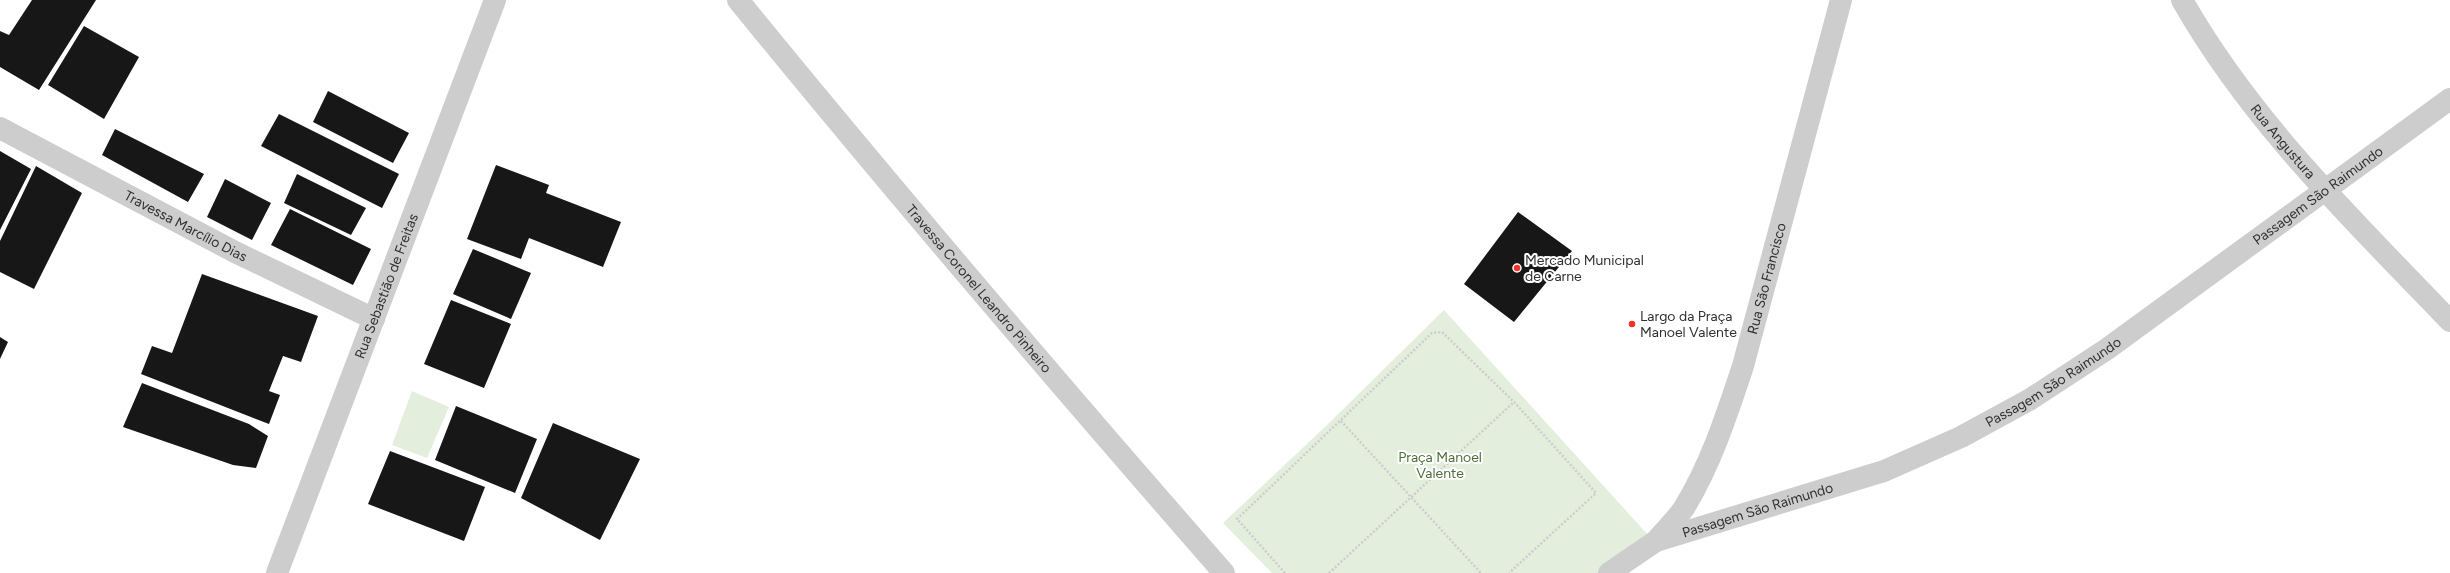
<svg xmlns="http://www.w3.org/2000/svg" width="2450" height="573" font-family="Figtree,sans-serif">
  <rect width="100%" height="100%" fill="#fff"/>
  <path fill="#e4eedd" d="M1444,310L1649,536L1606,573H1272L1223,523L1328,424Z
    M412,391L449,407L427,458L392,445Z"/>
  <path fill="#171717" d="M32,0H96L39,90L0,67V31L9,35Z
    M84,26L139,57L104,119L48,85Z
    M328,91L409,133L393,163L313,122Z
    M279,114L399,174L382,208L261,146Z
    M115,129L204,174L188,202L102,155Z
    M0,151L31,169L0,230Z
    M496,165L549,185L546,193L621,222L603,267L529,238L521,259L467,239Z
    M36,166L82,193L34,289L0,272V241Z
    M297,174L366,208L351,235L284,203Z
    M225,179L271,203L252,240L207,217Z
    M290,209L371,249L353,285L271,245Z
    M1518,212L1572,251L1514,322L1464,284Z
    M473,249L531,273L511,319L453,294Z
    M202,274L318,316L301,362L283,356L269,391L280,395L269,424L141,374L152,346L172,353Z
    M451,300L511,324L484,388L424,364Z
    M0,337L8,342L0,359Z
    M142,383L249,424L268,436L256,468L233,465L123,427Z
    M456,406L537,439L515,493L435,460Z
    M553,423L640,459L600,540L521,498Z
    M390,451L485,487L464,541L368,504Z"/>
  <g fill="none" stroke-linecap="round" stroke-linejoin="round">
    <path stroke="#cdcdcd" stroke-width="2.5" stroke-dasharray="2 2" stroke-linecap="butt" d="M1341,421L1481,573
      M1285,573L1237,519L1432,333L1442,332L1514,402L1596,493L1509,573
      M1329,573L1514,402"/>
    <g stroke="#cdcdcd" stroke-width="22">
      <path id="s1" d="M738,0C896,194 1059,384 1224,573"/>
      <path id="s2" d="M2182,0C2252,123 2353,220 2450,321"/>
      <path id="s3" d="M0,128L235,252L374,319"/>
      <path id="s4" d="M1656,541C1665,530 1676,520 1684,508C1711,464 1727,414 1743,366L1841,0"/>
      <path id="s5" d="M277,573L495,0"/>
      <path id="s6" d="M1609,573L1656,541L1884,471L1961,437L2029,400L2107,349L2450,99"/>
    </g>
  </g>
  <g fill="#f33127" stroke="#fff" stroke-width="1.5">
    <circle cx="1517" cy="268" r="4"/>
    <circle cx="1632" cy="324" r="4"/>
  </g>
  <g text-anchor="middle" stroke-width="4" stroke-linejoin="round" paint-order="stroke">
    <g font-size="14" fill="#303030" stroke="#fff">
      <text dy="5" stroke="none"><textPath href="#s2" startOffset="174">Rua Angustura</textPath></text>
      <text dy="5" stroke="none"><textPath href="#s6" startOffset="811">Passagem São Raimundo</textPath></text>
      <text dy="5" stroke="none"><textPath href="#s3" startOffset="210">Travessa Marcílio Dias</textPath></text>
      <text dy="5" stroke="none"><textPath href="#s4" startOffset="288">Rua São Francisco</textPath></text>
      <text dy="5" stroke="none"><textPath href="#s5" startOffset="307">Rua Sebastião de Freitas</textPath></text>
      <text dy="5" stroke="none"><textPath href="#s1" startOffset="376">Travessa Coronel Leandro Pinheiro</textPath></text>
      <text dy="5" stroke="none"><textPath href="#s6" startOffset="487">Passagem São Raimundo</textPath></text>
      <text dy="5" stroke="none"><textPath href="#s6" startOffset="163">Passagem São Raimundo</textPath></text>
    </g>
    <g font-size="14" fill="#303030" stroke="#fff" text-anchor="start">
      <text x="1525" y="265">Mercado Municipal<tspan x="1525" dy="16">de Carne</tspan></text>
      <text x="1640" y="321">Largo da Praça<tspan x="1640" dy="16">Manoel Valente</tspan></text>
    </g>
    <g font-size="14" fill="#4c7039" stroke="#fff">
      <text x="1440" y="462">Praça Manoel<tspan x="1440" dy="16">Valente</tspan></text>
    </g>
  </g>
</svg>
